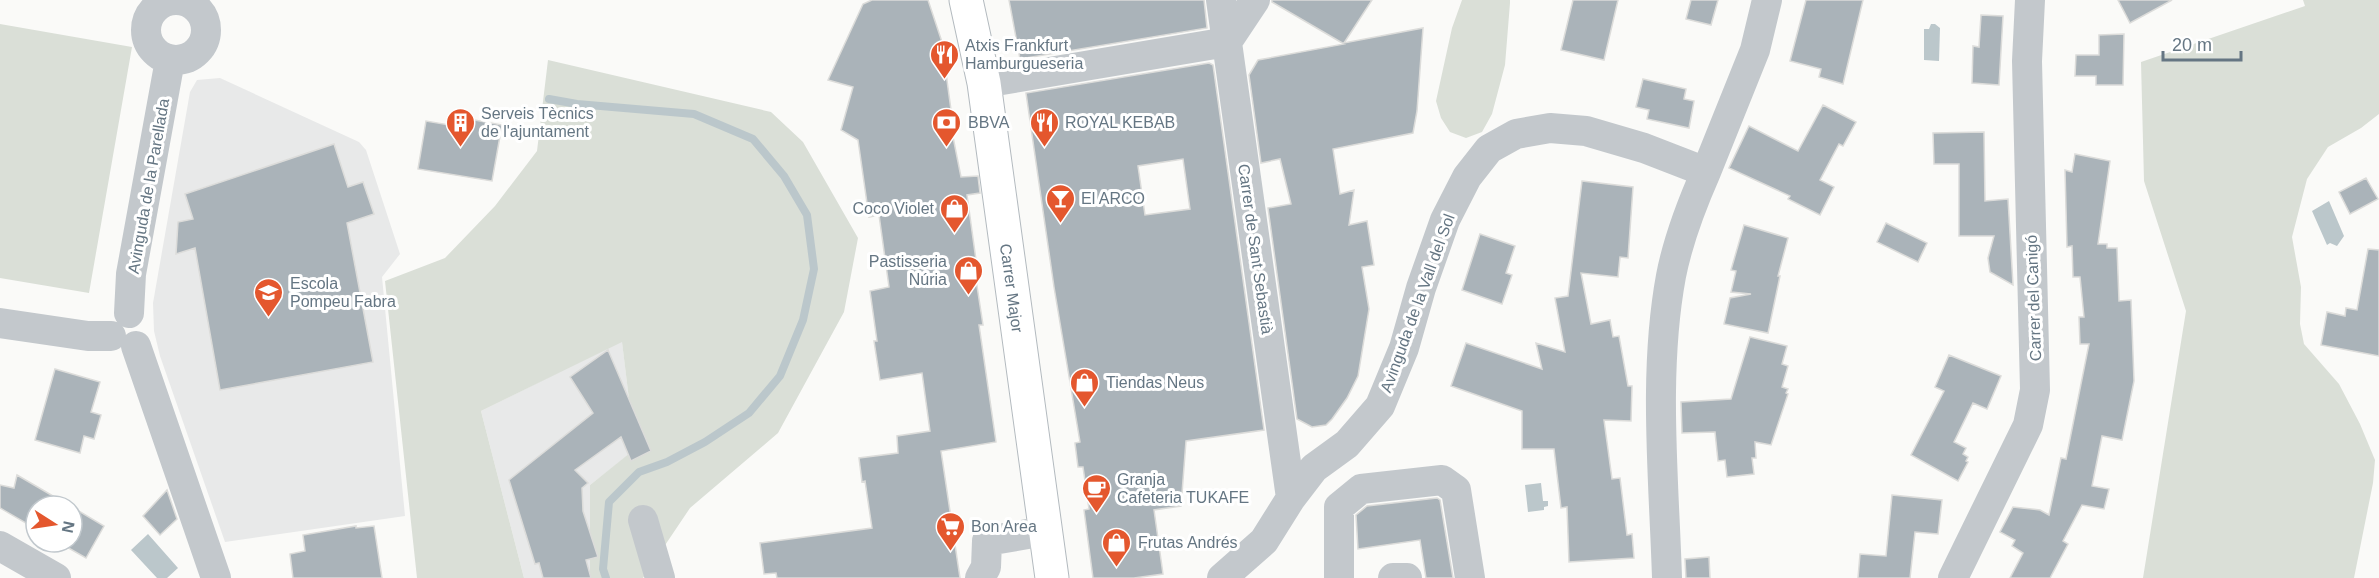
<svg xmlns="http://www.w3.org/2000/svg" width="2379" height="578" font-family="Helvetica,sans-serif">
  <rect width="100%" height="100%" fill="#fafaf8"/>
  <path fill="#e8e9e9" d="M220,78L359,142L366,150L400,254L382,277L405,516L225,542L160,356L154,331L153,303L190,92L197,80Z
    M622,341L635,450L590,485V578H524L481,411Z"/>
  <path fill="#dadfd7" d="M1462,0H1510V3L1505,65L1492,114L1482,132L1466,138L1450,132L1441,118L1436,101L1452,28Z
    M2303,0H2379V114L2361,128L2328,147L2307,179L2292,237L2301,287L2300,324L2304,344L2339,384L2360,424L2375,460L2373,483L2354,578H2143L2186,311L2144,181L2141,62L2305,6Z
    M0,24L132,47L89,293L0,278Z
    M548,60L771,112L803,142L858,238L844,312L778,433L690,508L643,578H590V485L635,449L622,342L481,411L524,578H417L385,281L445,258L495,206L537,151Z"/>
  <path fill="#bbc7cb" d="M1931,24H1935L1940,28L1939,61L1924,60V29H1929Z
    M2329,201L2344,236L2337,246L2330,243L2327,245L2312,211Z
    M1541,483L1543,501H1548V506L1544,507V510L1528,512L1525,485Z
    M148,534L178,568L167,578H157L131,550Z"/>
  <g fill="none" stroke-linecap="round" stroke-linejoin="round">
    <path stroke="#bbc7cb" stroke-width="8" d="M549,99L577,104L694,114L753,139L784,176L807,215L814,269L803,320L780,376L749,413L705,442L667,462L639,472L609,502L603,569L606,578"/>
  </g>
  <path fill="#aab3b9" stroke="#dcdcda" stroke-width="1.5" fill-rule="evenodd" d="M872,0H928L945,51H943L954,132H952L961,177L978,176L980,193L967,195L976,260H973L983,325H979L996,442L941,451L960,578H777L776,573L764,574L760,543L872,528L865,481L862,482L859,458L898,453L897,436L930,431L922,373L880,380L874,341H877L870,291L889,287L879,215L869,217L858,140L841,130L853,87L828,80L863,4Z
    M1009,0H1204L1207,28L1020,59Z
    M1272,0H1372L1344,43L1423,28L1417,111L1413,133L1333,149L1340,194L1354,190L1349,225L1367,221L1374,265L1362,267L1369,309L1358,376L1347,398L1332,419L1326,425L1312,427L1297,419L1268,208L1291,204L1280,159L1261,163L1249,75L1258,60L1344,44L1272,2Z
    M1573,0H1618L1604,60L1561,50Z
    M1691,0H1718L1711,25L1686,19Z
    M1806,0H1863L1843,84L1819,77L1821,69L1790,61Z
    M2118,0H2172L2130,23Z
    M1981,15L2003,16L1999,85L1972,83L1973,46L1979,47Z
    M2124,34L2123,85H2096V76H2075L2076,55H2099V35Z
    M1209,63L1213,65L1264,430L1186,441L1181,506L1154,510L1163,574L1134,578H1093L1084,510L1089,509L1083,467H1078L1075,443L1080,442L1054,287L1026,93ZM1183,159L1190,209L1145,215L1138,166Z
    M1643,79L1686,89L1684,99L1694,101L1689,128L1647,119L1649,110L1636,107Z
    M1823,105L1856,122L1843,146L1839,144L1820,180L1834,187L1820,215L1788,199L1790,196L1729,168L1749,126L1798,151Z
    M469,119L502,125L492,181L418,169L426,121L467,128Z
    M1984,132L1985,201L2008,199L2013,285L1990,272L1988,258L1994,236H1959V164H1934L1933,133Z
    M334,144L348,187L363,182L374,214L347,223L373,362L220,390L195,248L176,254L178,222L193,219L185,194Z
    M2075,154L2110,161L2098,244H2107V248H2117L2119,301L2131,300L2134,381L2122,440L2102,436L2092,486L2109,489L2104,509L2082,505L2063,541L2068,544L2050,578H2010L2023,553L2012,546L2015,540L2000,532L2013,507L2040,510L2049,515L2061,458L2066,459L2089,344H2080L2079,317H2084L2080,277H2073L2072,246L2067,247L2065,170L2072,172Z
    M2366,178L2378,199L2350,214L2339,192Z
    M1582,181L1633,187L1628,258L1620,257L1618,277L1581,273L1591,324L1610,320L1613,337L1619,336L1628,386H1632L1631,421L1604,420L1612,479L1620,478L1627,535L1632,534L1634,558L1569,562L1567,507L1561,508L1554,449H1522V411L1451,386L1466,343L1542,369L1536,343L1565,352L1555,298L1568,296Z
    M1886,223L1927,243L1918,262L1877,242Z
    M1744,225L1788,238L1778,276H1780L1768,333L1724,324L1730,298L1751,294L1731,292L1736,271L1731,270Z
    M1480,234L1515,246L1506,273L1512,275L1502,304L1462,290Z
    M2368,249L2379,250V356L2321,345L2327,312L2345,316L2346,308L2357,310Z
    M1750,337L1787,346L1782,364L1788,366L1782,387L1788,389L1786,393L1788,394L1771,445L1755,442L1756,458H1752L1754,474L1727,477L1725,460L1718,461L1715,432L1682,433L1681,402L1731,399Z
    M608,350L651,451L631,461L621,437L575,470L588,483L582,488L583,511L598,557L586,560L591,578H543L539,563L535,564L509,480L593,413L570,377Z
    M1949,355L2001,376L1987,409L1973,403L1954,442L1966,448L1963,454L1968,457L1966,461L1968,462L1958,481L1911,455L1944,391L1935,387Z
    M55,369L100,382L91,412L101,415L94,439L84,436L80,453L35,440Z
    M17,475L41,489L70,506H36V529L0,508V485L14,488Z
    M167,490L177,519L160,535L143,516Z
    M1892,495L1942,500L1938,534L1915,532L1910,578H1858L1860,554L1886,556Z
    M1437,498L1440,500L1453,578H1426L1420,540L1358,549L1356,515L1367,506Z
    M72,507L104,526L86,558L58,542H72Z
    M356,526V528L374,526L382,578H293L290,554L305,551L303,535Z
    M1709,557L1710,578H1686L1685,559Z"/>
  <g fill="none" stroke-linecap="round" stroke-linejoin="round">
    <defs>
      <path id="secondary" d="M966,0L984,83L1052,578"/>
    </defs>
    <use href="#secondary" stroke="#b3babf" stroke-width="35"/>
    <path stroke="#c3c8cc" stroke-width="30" d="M146 30a30 30 0 1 1 60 0a30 30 0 1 1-60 0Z
      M1221,0L1291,498
      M984,83L1227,42L1255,0
      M1706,172L1755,50L1767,0
      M129,313L131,274L170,60
      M0,323L88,336H111
      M136,346L216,578
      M643,520L660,578
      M0,546L56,578
      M980,578L986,567L987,541L1045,531
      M1222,578L1264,541L1291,498L1314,468L1347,444L1380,406L1404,348L1421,288L1445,220L1467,177L1489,149L1516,134L1550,128L1586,131L1644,148L1706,172C1691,206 1678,240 1671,276C1653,373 1664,480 1667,578
      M1339,578V507L1361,489L1442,480L1456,490L1470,578
      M1393,578H1407
      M1953,578L2028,425L2035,390L2027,61L2030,0"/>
    <use href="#secondary" stroke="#fff" stroke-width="33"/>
  </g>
  <defs>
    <symbol id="restaurant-pin" viewBox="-11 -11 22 30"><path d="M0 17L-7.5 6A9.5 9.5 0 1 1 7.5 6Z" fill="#e4572e" stroke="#fff"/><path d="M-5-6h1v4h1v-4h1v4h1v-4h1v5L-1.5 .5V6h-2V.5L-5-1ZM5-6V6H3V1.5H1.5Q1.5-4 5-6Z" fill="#fff"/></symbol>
    <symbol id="building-pin" viewBox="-11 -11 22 30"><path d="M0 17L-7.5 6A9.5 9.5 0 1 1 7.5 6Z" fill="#e4572e" stroke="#fff"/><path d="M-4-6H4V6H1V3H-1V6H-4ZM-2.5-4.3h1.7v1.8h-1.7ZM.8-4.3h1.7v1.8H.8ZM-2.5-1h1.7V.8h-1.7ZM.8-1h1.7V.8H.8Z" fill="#fff"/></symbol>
    <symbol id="bank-pin" viewBox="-11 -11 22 30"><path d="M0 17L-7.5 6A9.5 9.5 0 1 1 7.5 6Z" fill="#e4572e" stroke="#fff"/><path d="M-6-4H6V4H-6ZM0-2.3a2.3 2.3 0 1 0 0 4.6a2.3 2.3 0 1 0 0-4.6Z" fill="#fff"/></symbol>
    <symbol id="bar-pin" viewBox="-11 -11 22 30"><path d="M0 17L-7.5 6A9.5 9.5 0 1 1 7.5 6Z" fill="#e4572e" stroke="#fff"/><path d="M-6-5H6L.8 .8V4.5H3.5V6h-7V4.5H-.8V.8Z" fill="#fff"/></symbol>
    <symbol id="shop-pin" viewBox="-11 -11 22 30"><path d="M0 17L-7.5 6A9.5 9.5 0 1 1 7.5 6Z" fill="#e4572e" stroke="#fff"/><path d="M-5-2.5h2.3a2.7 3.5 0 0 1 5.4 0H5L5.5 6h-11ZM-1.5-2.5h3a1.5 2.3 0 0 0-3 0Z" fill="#fff"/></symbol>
    <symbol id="school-pin" viewBox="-11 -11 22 30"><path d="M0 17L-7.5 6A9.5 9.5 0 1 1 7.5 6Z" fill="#e4572e" stroke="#fff"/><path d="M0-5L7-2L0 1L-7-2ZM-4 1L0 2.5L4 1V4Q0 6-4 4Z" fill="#fff"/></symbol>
    <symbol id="cafe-pin" viewBox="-11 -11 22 30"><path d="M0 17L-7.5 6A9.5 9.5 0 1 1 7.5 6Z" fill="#e4572e" stroke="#fff"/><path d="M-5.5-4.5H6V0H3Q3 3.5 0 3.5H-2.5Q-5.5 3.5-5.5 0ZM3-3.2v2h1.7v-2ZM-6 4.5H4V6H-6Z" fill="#fff"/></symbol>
    <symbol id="supermarket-pin" viewBox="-11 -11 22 30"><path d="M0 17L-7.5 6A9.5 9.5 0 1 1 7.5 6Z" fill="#e4572e" stroke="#fff"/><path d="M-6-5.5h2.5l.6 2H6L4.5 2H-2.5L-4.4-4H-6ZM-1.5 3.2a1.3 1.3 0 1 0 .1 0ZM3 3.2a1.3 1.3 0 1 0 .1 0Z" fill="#fff"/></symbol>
  </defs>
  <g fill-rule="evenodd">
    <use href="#restaurant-pin" x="928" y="38" width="33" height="45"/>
    <use href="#building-pin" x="444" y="106" width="33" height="45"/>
    <use href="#bank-pin" x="930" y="106" width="33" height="45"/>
    <use href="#restaurant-pin" x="1028" y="106" width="33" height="45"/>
    <use href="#bar-pin" x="1044" y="182" width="33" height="45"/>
    <use href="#shop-pin" x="938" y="192" width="33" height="45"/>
    <use href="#shop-pin" x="952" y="254" width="33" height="45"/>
    <use href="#school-pin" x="252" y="276" width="33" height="45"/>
    <use href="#shop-pin" x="1068" y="366" width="33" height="45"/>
    <use href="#cafe-pin" x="1080" y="472" width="33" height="45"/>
    <use href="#supermarket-pin" x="934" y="510" width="33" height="45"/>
    <use href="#shop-pin" x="1100" y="526" width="33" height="45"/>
  </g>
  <g text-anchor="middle" stroke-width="6" stroke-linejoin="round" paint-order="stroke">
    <g font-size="16" fill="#657683" stroke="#fff" text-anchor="start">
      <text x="965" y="51">Atxis Frankfurt<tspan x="965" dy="18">Hamburgueseria</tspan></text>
      <text x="481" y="119">Serveis Tècnics<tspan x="481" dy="18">de l'ajuntament</tspan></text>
      <text x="968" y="128">BBVA</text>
      <text x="1065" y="128">ROYAL KEBAB</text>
      <text x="1081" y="204">El ARCO</text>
      <text x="934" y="214" text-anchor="end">Coco Violet</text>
      <text x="947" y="267" text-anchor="end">Pastisseria<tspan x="947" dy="18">Núria</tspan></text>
      <text x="290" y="289">Escola<tspan x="290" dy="18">Pompeu Fabra</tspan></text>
      <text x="1106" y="388">Tiendas Neus</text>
      <text x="1117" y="485">Granja<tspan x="1117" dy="18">Cafeteria TUKAFE</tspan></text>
      <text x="971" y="532">Bon Area</text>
      <text x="1138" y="548">Frutas Andrés</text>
    </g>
    <g font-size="16" fill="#657683" stroke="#fff">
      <text transform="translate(148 186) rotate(-80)" y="6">Avinguda de la Parellada</text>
      <text transform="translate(1256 249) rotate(82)" y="6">Carrer de Sant Sebastià</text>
      <text transform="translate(1012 288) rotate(82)" y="6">Carrer Major</text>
      <text transform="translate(2033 298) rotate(-92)" y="6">Carrer del Canigó</text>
      <text transform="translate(1417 303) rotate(-70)" y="6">Avinguda de la Vall del Sol</text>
    </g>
  </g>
  <g transform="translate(54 524) rotate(102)"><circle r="28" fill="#ffffff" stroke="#c1c8cd" stroke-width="1.5"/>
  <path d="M0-4.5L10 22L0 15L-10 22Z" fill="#e4572e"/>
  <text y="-9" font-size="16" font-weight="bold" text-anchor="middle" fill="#657683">N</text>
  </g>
  <path d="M2163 51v9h78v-9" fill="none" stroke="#657683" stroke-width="3"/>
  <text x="2172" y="51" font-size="18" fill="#657683" stroke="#ffffff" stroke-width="4.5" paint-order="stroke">20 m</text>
</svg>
